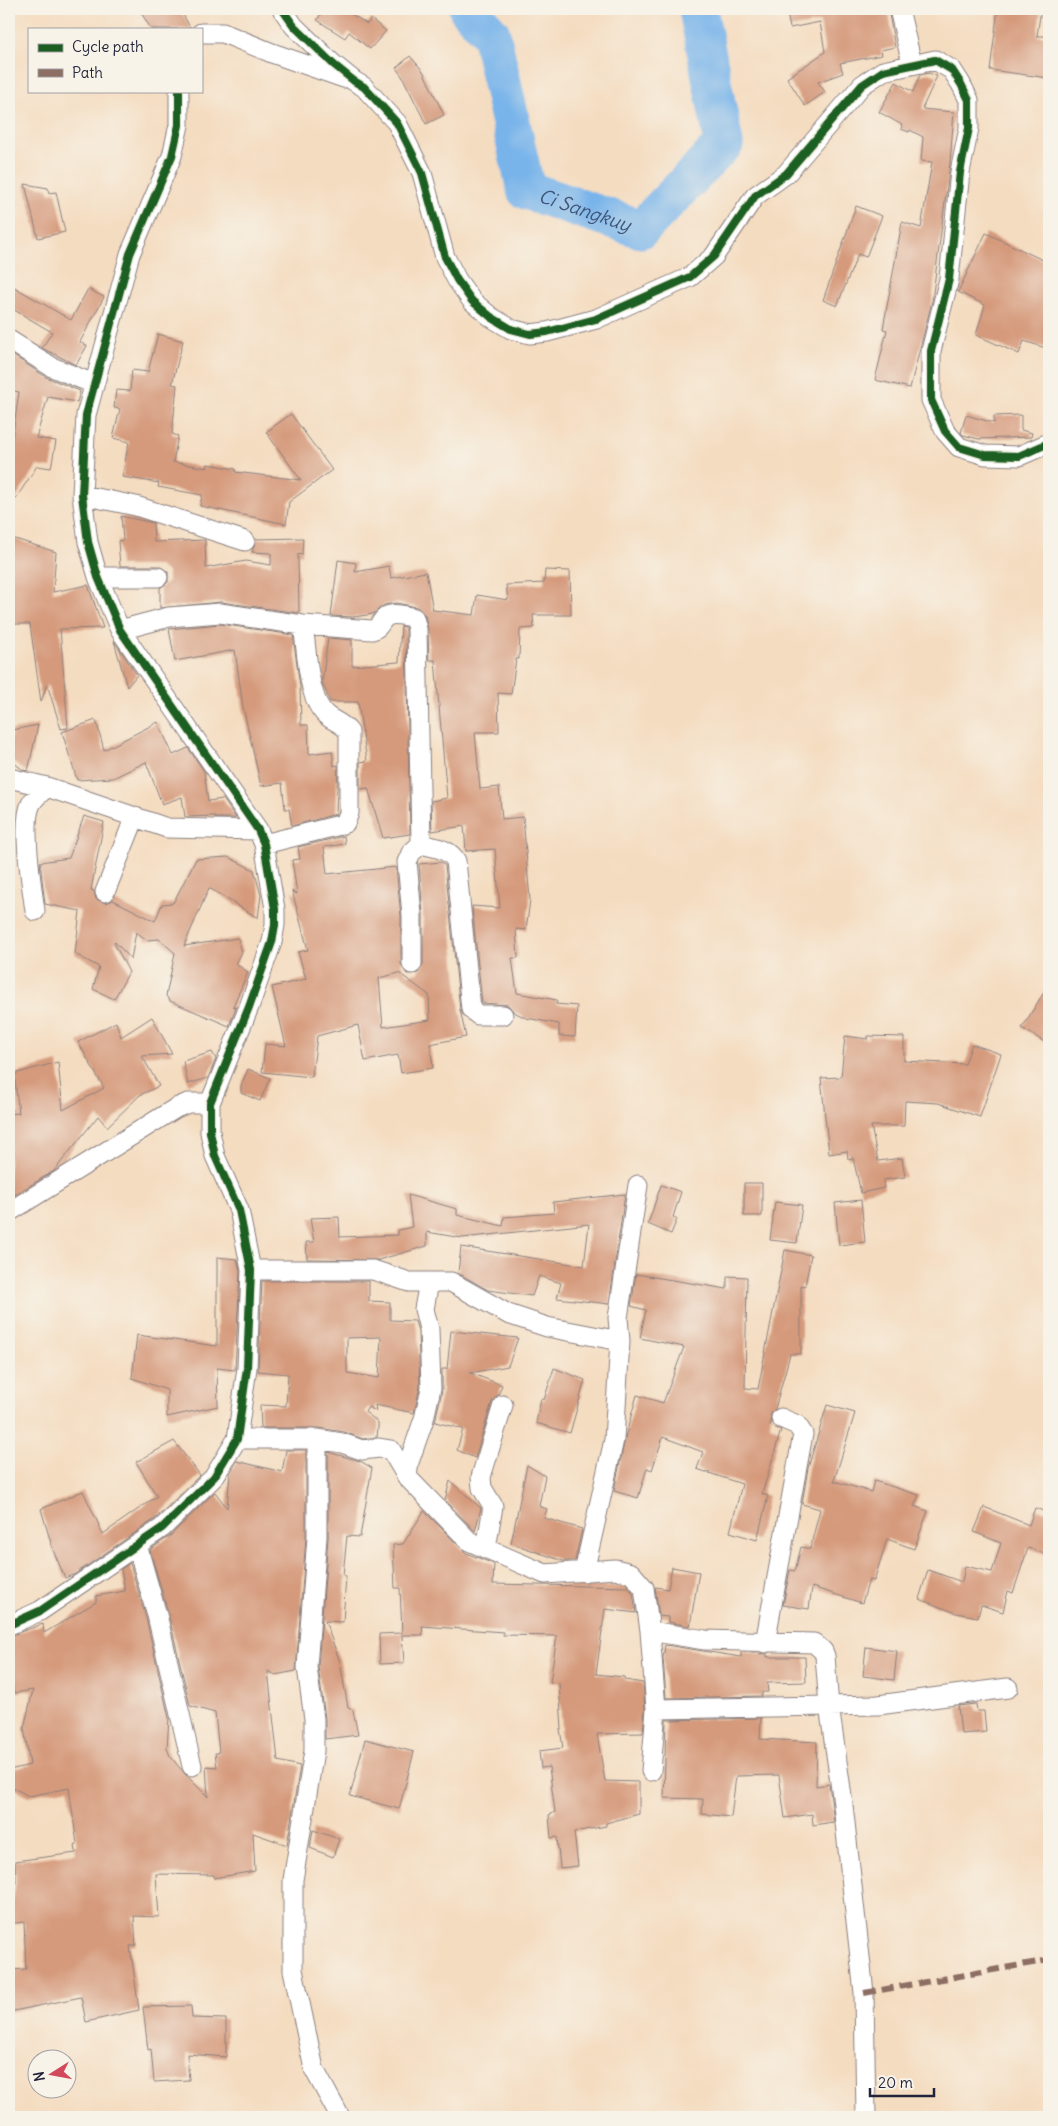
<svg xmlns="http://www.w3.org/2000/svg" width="1058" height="2126" font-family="Delius,sans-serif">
  <rect width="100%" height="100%" fill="#f7f3e8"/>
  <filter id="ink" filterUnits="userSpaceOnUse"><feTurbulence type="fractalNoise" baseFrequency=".02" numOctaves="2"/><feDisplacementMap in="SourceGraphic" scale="10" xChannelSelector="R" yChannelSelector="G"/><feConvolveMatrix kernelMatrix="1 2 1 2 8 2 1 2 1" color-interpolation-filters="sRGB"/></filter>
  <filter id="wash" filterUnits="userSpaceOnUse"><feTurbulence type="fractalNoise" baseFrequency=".0096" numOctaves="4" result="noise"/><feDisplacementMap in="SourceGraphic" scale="20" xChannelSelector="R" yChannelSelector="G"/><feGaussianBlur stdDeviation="1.12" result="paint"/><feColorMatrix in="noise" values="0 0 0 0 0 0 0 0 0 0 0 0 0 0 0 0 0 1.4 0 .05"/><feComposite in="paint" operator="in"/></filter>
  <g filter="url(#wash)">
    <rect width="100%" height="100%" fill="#f4dcc0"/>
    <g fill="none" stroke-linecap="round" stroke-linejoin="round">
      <path stroke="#78b4ea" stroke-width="39" id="s1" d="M468,9L491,34L526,190L641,229L724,144L698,9"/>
    </g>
    <g id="blocks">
      <path fill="#d59a7c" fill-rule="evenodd" d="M139,9H180L191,29H151Z
        M321,9H344L367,24L371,19L386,31L370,49L349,32L345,38L317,20L323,11Z
        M786,9H888L895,47L881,50L882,55L840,63L843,73L818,82L825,92L805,106L787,78L825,52L820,22L790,28Z
        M998,9H1041L1037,36H1049V78L990,70Z
        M410,56L423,71L444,115L426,124L402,76L396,68Z
        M929,73L937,76L922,109L954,112L950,163L932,301L910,388L875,380L887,330L883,329L902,222L921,228L932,162L921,161L923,137L910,130L909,132L901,129L902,125L879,112L896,82L913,92L920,75Z
        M25,184L48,188L49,193L56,192L65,232L38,238Z
        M856,206L882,216L866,257L858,254L837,306L823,300Z
        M986,233L1049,263V349L1024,341L1019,354L976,335L985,305L958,292Z
        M9,284L71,320L88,289L104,297L80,342L87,346L76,365L42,348L52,332L9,307Z
        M158,334L183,341L172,384L177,385L172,434L178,436L173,462L207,468L208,464L236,469L235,472L301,480L266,432L291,414L332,470L289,502L286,524L200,506L202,495L158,487L159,483L122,477L129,442L113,438L120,409L114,408L116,390L130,391L132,370L148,372Z
        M9,353L46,377L80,391L77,402L48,397L36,438L56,441L51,468L37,466L9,509V460L19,392L9,390Z
        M966,415L994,423V416L1021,415V430L1032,433L1031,437L979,439L963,435L961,433Z
        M121,516L153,523L154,542L205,540L206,568L246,561L271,565V553L252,552L256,539L303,538L302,555L298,554L299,613L221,602L160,608V588L168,582V572L159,566H120L118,541L123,540Z
        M9,537L56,552L53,592L88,585L103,628L60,629L68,728L61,729L47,684L41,702L30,624H9Z
        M338,560L356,563L355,572L389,566L391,578L426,572L433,610L474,615L477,595L508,600L506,585L544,583L545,570L570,571L571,615H533L534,628L520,629L519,659H516L511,694L498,693L499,732H475L480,789L499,787L502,819L523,817L530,900L526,930L516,929L518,958H512L517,993L557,1000L556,1004L577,1006L575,1037L559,1036V1024L526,1018L514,1012L508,1005L482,1003L472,906L500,908L495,849L466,851L464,826L432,831L431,801L447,798L435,660H429L428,629L425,615L417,607L396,603L384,605L373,614L354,617L331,616Z
        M220,624L293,635L300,687L301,725H308L309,754L332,751L334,766L338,765L336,814L292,826L289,809H285L282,783L261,786L243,707L235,650L175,661L169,629Z
        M401,626L405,627L406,631L410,834L383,838L368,788L360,789V762L367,761L358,702H330L322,682L328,638L352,640V666L399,662Z
        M114,641L137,675L127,687Z
        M96,720L104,750L158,722L173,755L188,748L204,771L208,801L223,799L236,818H215V816L185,817L182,797L162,804L146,762L113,778L77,780L62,732Z
        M38,725L28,771L23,770L9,759L12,730Z
        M84,816L104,822L91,890L94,891L96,899L106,903L113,900L155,921L162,904L173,903L196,859L228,857L254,870L261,895L258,918L209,888L184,946L238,938L242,952L236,964L248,972L233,1006L236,1008L229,1026L170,1001L166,996L175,953L159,939L147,940L136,932L131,959L115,942L114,943L129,972L114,999L93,989L99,967L75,954L80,911L45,904L40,862L69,858Z
        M344,836L345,844L324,847L327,874L396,867L401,916V964L407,974L418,973L423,964V914L419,864L441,862L445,865L460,1010L466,1037L430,1044L433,1068L401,1073L398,1055L365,1061L358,1025L317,1036L312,1077L262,1072L265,1044L286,1046L272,987L306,979L298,952L308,950L292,891L297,894L292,860L300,859L298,847ZM399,973L429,995L430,1020L383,1027L379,978Z
        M1049,984V1045L1022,1028Z
        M152,1017L172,1054L142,1056L159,1086L140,1095L107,1127L98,1116L54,1171L9,1198V1114L19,1113L14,1074L58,1062L63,1110L104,1088L78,1042L116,1022L121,1037Z
        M845,1036L868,1039V1036L904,1037V1061L965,1064L972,1044L1001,1054L980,1117L938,1103L905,1101L904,1126H871L878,1161L902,1158L905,1177L883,1180L884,1188L861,1193L853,1158L848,1159L847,1151L829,1154L821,1078L841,1077Z
        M212,1052L216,1059L208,1078L188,1084L183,1061Z
        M248,1069L270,1078L260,1101L241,1093V1086Z
        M744,1183H762V1216H744Z
        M661,1185L681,1192L673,1217L677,1219L671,1234L648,1224Z
        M625,1194L609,1304L557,1298L561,1283L539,1276L532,1296L488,1290L458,1273L461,1247L584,1266L589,1224L462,1238L427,1232V1246L378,1260L307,1259L306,1242H314L310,1218L339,1217L340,1237L398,1235V1230L412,1227L408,1195L457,1209V1215L503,1226L504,1217L554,1213L553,1202Z
        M861,1200L865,1242L839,1245L835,1203Z
        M775,1202L802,1205L797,1243L770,1240Z
        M785,1250L811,1255L805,1286L801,1285V1354H790L775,1409L771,1414L770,1426L781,1430L762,1494L768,1496L757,1540L730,1532L742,1484L697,1469L703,1452L663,1437L652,1470L647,1468L638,1498L614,1491L626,1434L637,1395L663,1403L684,1347L640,1338L646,1310L631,1306L636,1274L727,1289V1276L747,1277L745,1388L758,1389Z
        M217,1257L237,1259L240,1271L235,1370L217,1368L218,1406L167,1417V1390L132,1378L137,1335L217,1346Z
        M262,1281H369V1301L390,1302V1320L415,1321L418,1331L420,1387L414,1413L375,1405L376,1411L368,1407L365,1412L378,1422V1428L377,1437L363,1439L344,1432L319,1428H261L260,1405L286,1406L288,1374L258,1371ZM381,1337L379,1378L347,1373V1338Z
        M451,1331L518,1338L508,1366L470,1373L502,1385L498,1395L492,1402L475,1458L457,1450L463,1429L435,1422L442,1390V1369H447Z
        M554,1368L585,1380L570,1433L536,1423L541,1399L544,1400Z
        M827,1405L855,1413L834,1481L871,1492L874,1481L919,1495L914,1506L928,1511L914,1549L887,1539L874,1581L869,1580L862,1603L812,1587L809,1609L783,1605L790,1570L795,1571L801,1547L810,1549L820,1509L802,1504L808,1468Z
        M174,1441L200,1475L155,1519L75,1574L65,1578L53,1550L41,1509L83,1491L103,1534L157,1496L136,1462Z
        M286,1450H306V1537L296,1671L275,1675L268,1671L278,1761L300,1766L287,1845L253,1833L255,1871L214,1878V1875L156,1874L159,1917L134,1916L136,1945L130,1946L139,2010L86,2022L81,1997L9,2012V1970L26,1969L24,1922L9,1924L16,1882L15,1861L76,1853L75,1845L77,1844L69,1788L29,1796L9,1786V1770L30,1765L24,1728L33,1690L14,1693L9,1673V1636L43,1624L44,1633L96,1602V1596L125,1591L121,1569L130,1563L146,1618L169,1718L167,1748L170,1756L184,1773L208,1797L206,1766L217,1767L215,1753H219L215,1713L190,1706L168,1612L150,1550L170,1536L215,1492L227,1508L230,1473L237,1461L282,1472Z
        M328,1452L360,1461L372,1468L360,1537L347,1536L343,1575L346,1576L343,1622L325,1621L340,1662L348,1708L353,1710L358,1735L325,1739V1718L318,1667L328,1538Z
        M527,1465L545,1476L539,1506L547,1509L544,1518L582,1529L575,1561H563L511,1543Z
        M450,1481L481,1508L475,1531L445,1500Z
        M984,1507L1029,1525L1035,1508L1049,1513V1542L1045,1554L1028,1548L1013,1593L1008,1591L1003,1612L981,1605L978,1617L956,1613L919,1599L928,1570L962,1582L965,1566L992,1572L1001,1543L974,1532Z
        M424,1511L466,1553L494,1564L493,1584L628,1587L633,1593L636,1613L605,1609L596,1674L624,1677L625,1680L643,1683L645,1709L643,1733L597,1734L605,1781L639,1782V1814L606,1823V1826L574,1832L578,1866L560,1868L557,1837L551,1838L549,1815L555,1812L549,1767L541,1768L539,1751L563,1748L560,1729H562L559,1683L550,1682L557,1636L503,1635V1632L422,1626L423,1635H402L404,1663L380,1664L379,1634L402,1633L400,1588H395L393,1545L403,1544Z
        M672,1567L699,1572L690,1626L668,1622V1617L659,1616L655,1587L668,1589Z
        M665,1645L741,1657V1652L767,1654V1657H805L806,1682L767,1683L768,1692H762V1696L666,1698L663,1658Z
        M866,1647L897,1651L894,1680L863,1676Z
        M976,1704L977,1711H984L986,1732L961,1734L958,1706Z
        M761,1718L760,1739L817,1742L816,1786L829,1784L834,1822L813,1825L812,1814L785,1818L779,1775L736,1776L731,1817L702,1814L703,1799L664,1798L666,1720Z
        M365,1739L414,1752L399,1809L350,1796Z
        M313,1830L339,1839L333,1857L310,1848Z
        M191,2006L192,2018L226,2019V2057L187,2054L189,2080L154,2082L151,2049L148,2050L143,2007Z"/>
    </g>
  </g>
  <g filter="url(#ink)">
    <use href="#blocks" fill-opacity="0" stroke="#8b7f7e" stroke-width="1"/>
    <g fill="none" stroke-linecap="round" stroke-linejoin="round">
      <defs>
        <path id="street" d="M282,9L294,26L333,64L354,81L364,87L397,123L422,173L445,257L457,280L472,301L491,317L511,329L530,334L547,332L596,319L690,277L714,256L755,196L786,174L862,85L883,71L935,60L952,70L961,84L969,100V128L960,172L949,279L931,351V400L945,431L959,447L985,455L1019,456L1049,443
          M899,9L912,64
          M201,33H223L272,53L344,78
          M9,340L52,367L94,384
          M82,495L136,506L245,541
          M98,577H158
          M120,630L169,617L220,613L303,625L372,630C381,628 379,622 386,617C393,612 407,616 414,618L417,629L421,844
          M9,778L47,787L167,828L258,830
          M264,844L340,825L345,823L349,813V732C342,722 331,721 324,713C307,695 307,649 303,625
          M105,892L135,817
          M35,911C32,888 21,823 31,804C34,797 42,792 47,787
          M412,964V915L407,862L411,853L421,844C434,848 449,848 456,861L471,1009L478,1015H503
          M9,1212L176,1108L188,1103H210
          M251,1270H373L409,1282H451L508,1314L547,1327L620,1341
          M237,1439H317L342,1443L362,1450L379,1448L391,1450L407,1477L469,1541L545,1574L615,1569L631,1573L644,1588L650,1631L705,1640L814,1643L823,1651L825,1656L829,1706L878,1705L1008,1688
          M317,1439V1537L307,1667L314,1719V1751L293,1880V1970L314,2069L340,2117
          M407,1477L409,1462L424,1419L431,1388L429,1329L424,1309L429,1282
          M137,1545L157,1615L192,1766
          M486,1549L493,1506L482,1488L481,1477L503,1405
          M584,1572L614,1440L620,1341L618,1318L638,1185
          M9,1625L40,1611L162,1528L214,1477L237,1439L247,1368L251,1270L239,1210L215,1156L210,1132V1103L249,1007L272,942L275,925V909L264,844L258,830L120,630L98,577L88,542L82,495L86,415L130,254L172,156L179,125V91
          M650,1631L656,1709L651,1771
          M765,1643L803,1434L797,1425L781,1418
          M656,1709L829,1706L842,1796L864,1993L866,2117"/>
      </defs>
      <use href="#street" stroke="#8b7f7e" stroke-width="21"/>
      <use href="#street" stroke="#fff" stroke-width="19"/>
      <path stroke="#8d6e63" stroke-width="6" stroke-dasharray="12 6" stroke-linecap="butt" d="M864,1993L1049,1960"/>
      <defs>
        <path id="cycleway" d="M282,9L294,26L333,64L354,81L364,87L397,123L422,173L445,257L457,280L472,301L491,317L511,329L530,334L547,332L596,319L690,277L714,256L755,196L786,174L862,85L883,71L935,60L952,70L961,84L969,100V128L960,172L949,279L931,351V400L945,431L959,447L985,455L1019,456L1049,443
          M9,1625L40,1611L162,1528L214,1477L237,1439L247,1368L251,1270L239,1210L215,1156L210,1132V1103L249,1007L272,942L275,925V909L264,844L258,830L120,630L98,577L88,542L82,495L86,415L130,254L172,156L179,125V91"/>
      </defs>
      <use href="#cycleway" stroke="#f7f3e8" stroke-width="11"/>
      <use href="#cycleway" stroke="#1b5e20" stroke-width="8"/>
    </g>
  </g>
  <g text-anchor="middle" stroke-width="4.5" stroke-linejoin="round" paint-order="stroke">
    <g font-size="19" font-style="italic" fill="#405578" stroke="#f7f3e8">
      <text dy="7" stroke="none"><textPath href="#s1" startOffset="256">Ci Sangkuy</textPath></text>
    </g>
  </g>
  <rect width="1058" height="2126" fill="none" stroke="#f7f3e8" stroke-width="30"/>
  <rect x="28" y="28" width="175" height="65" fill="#f7f3e8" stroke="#a29fa3"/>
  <rect x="38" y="44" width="25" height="8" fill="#1b5e20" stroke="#a29fa3"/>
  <text x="72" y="52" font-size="15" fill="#22223b">Cycle path</text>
  <rect x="38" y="69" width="25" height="8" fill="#8d6e63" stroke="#a29fa3"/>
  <text x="72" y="78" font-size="15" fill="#22223b">Path</text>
  <g transform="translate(52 2074) rotate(259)"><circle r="24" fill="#f7f3e8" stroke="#a29fa3"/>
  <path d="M0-4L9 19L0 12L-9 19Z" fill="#d1495b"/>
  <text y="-8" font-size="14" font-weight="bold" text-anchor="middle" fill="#22223b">N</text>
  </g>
  <path d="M870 2088v8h64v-8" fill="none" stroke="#22223b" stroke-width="2.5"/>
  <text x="878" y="2088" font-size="15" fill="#22223b" stroke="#f7f3e8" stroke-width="4" paint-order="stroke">20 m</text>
</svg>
